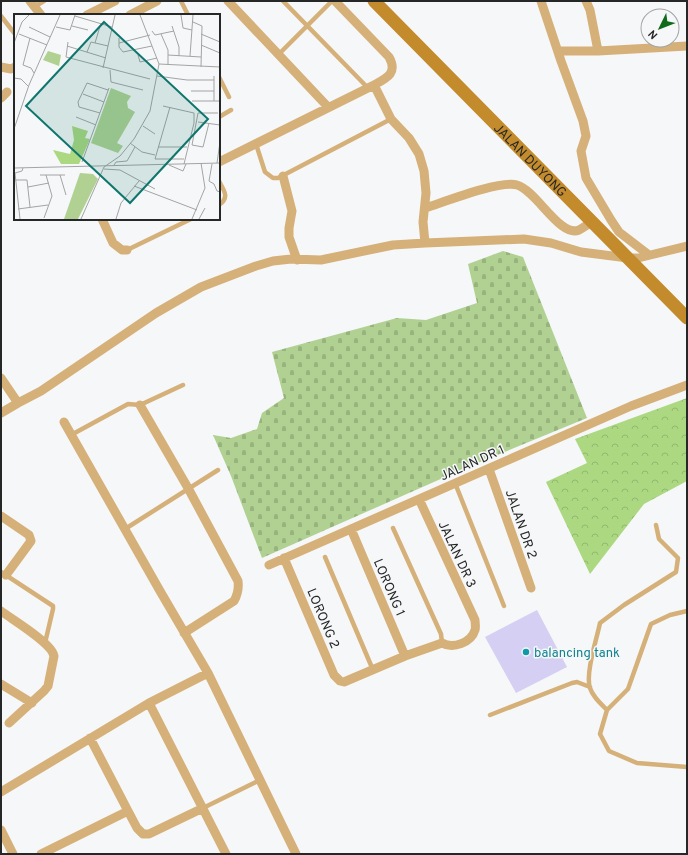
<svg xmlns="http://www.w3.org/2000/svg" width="688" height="855" font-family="Overpass,sans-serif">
  <defs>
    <pattern id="forest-crowns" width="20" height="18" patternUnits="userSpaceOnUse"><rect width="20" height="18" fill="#abd880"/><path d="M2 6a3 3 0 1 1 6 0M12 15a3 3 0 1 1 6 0" fill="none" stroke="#93b96f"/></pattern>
    <pattern id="cemetery-stones" width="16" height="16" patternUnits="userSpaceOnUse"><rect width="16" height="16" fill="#b0d192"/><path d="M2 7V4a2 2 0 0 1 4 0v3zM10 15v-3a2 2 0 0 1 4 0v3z" fill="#97b37e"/></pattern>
  </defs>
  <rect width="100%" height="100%" fill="#f6f7f8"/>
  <path fill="url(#forest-crowns)" d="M687,398V481L644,504L590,574L546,482L587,463L575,439Z"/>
  <path fill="url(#cemetery-stones)" d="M503,251L523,257L587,418L461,470L262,558L231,476L213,435L231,438L257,429L262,413L284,398L272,352L397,318L426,320L477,303L468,264Z"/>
  <path fill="#d5cff3" d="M537,610L567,667L516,693L485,637Z"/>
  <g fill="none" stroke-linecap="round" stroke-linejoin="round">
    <path stroke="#d5b079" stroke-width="4.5" d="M181,1L188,15
      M283,1L368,88
      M34,7L44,1
      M1,16L15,34
      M278,55L332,1
      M219,77L229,97
      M219,117L231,110
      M256,144L265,172L273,178H278L391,119
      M219,181C224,191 230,197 219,205
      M127,250L191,219
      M71,435L128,404L140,405L183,385
      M455,483L504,606
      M393,528L441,634L442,643
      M125,529L218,470
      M325,557L373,670
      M1,572L53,606V609L45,643
      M687,611L670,615L651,624L628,689L607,710L600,734L609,751L637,763L687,767
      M607,710C600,703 593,697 590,688C585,674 597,638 600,623L624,605L676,572L678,558L659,539L656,525
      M490,715L572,683L577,682L590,687
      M203,808L260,780"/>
    <path stroke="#d5b079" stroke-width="9" d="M30,1L41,15
      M228,1L328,107
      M541,1L561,61L583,121L586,136L581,151L586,178L611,220L619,232L649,255
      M586,1L590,10L598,51
      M87,15L115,1
      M130,15L157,1
      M558,51H598L687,46
      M1,67L11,69L15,67
      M374,85L391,119L409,138L419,154L424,171L426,193L423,222L425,243
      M1,98L7,92
      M219,162L374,85C387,78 398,73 389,57L335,1
      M283,176L292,211L289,228V237L297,260
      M425,208C444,202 500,180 517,185C536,190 560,238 579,230C583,228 588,224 592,222
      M102,219L113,243L122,250H127
      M1,378L18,403
      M140,405L188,488L238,581C239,589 238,594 234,601L184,633
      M1,413L18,403L41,391L156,313L201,287L256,266L273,261L291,259L321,260L393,245L425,243L524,239L551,243L581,252L628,258H638L687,246
      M64,422L160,591L208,673L296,854
      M489,469L531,588
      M1,516L29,535L31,541L6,575
      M351,529L405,656
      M284,558L334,675L340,681L344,682L405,656L442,643C453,649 471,643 475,630C476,627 475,623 475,620L419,499
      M269,565L631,406L687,385
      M1,611C13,620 52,643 54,656L48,686L44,691L9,723
      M1,684L32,703
      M149,703L226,854
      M90,738L128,811L137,828L143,834H149L203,808
      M1,792L149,703L208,673
      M1,830L13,854
      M41,854L128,811"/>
    <path stroke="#c38b2c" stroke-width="13" id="s1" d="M374,1L687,318"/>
  </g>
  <circle fill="#0f9aa8" stroke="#f6f7f8" stroke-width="1.5" cx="526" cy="652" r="4"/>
  <g text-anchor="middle" stroke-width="3" stroke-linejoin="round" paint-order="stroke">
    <g font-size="13" fill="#262727" stroke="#f6f7f8">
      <text dy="5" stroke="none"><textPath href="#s1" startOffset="223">JALAN DUYONG</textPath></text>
      <text transform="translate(472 462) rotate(-24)" y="5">JALAN DR 1</text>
      <text transform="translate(522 524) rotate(71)" y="5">JALAN DR 2</text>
      <text transform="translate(458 554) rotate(65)" y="5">JALAN DR 3</text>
      <text transform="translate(390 587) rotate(67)" y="5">LORONG 1</text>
      <text transform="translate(324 618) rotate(67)" y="5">LORONG 2</text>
    </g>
    <g font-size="13" fill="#0d838f" stroke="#f6f7f8" text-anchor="start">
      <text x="534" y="657">balancing tank</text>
    </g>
  </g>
  <g transform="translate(14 14)">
    <rect width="206" height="206" fill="#f6f7f8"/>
    <path d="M58,112L74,117L71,124L76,125L65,150H47L39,136L56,140L60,126Z" fill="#abd880"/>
    <path d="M34,37L47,41L45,52L29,46ZM97,74L117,82L113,88L114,94L121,98L103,129L109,132L104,139L77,129ZM66,159L79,160L84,165L64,205H50Z" fill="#b0d192"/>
    <path fill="none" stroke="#a3a4a4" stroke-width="1" d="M167,1L169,14L178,16M61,2L98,13M179,8L188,12L187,53M58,12L74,16M158,12L165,33V42M15,13L36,23M42,13L56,16L61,1M138,17L141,21L160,17M5,20L33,31M147,20L154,36V51M187,20L206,28M16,24L9,51L17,54L20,59M105,24V33L109,38L138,32M54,28L52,43L136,65M0,29L8,8L15,1M81,29L87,9M105,29L136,21M187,31L206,39M53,32L92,44M73,38L77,28L94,32M124,41L126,48L143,44M154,41L187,43M176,42L179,1M145,50L206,53M89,54L101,1M96,56L97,68L129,76M143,62L173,66H200M200,62V87M0,64L7,65L14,72M177,77H200M69,80L90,88M178,87H206M149,92L180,99V109L170,150M156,93L141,145H170M86,99L65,93L64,88L73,69L94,76M62,103L82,111M184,108L206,111M195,109L189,133L178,131L184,99H204M129,112L141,120M0,115L15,71L46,1M116,129L128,138L141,141M144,133H173M68,148L95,74M203,149L206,128M198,150L195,167L200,170L203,177L206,178M100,151L102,148L113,147L121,133M155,151L169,157L172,150M0,154L206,149M90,155L106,156L141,175M26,161H51M46,161L52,181M1,166H13L16,193M120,172L183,196M14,173L35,169M4,195L34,191M30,204L38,182L32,161M6,205L1,159L8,157L9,154M67,205L90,153L106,142L120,125L136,97L145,50L126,1M102,205L107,189L125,167M178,205L191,174L187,149M185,205L191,194"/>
    <path fill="#0f766e" fill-opacity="0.15" stroke="#0f766e" stroke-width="2" d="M90,8L194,105L116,189L12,92Z"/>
    <rect width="206" height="206" fill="none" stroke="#262727" stroke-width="2"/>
  </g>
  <rect width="688" height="855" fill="none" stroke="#262727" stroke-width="4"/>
  <g transform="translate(660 28) rotate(227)"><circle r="19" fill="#f6f7f8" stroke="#a3a4a4"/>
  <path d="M0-3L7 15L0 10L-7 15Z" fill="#0f6c18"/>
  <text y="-6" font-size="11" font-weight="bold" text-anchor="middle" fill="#262727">N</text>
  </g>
</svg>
